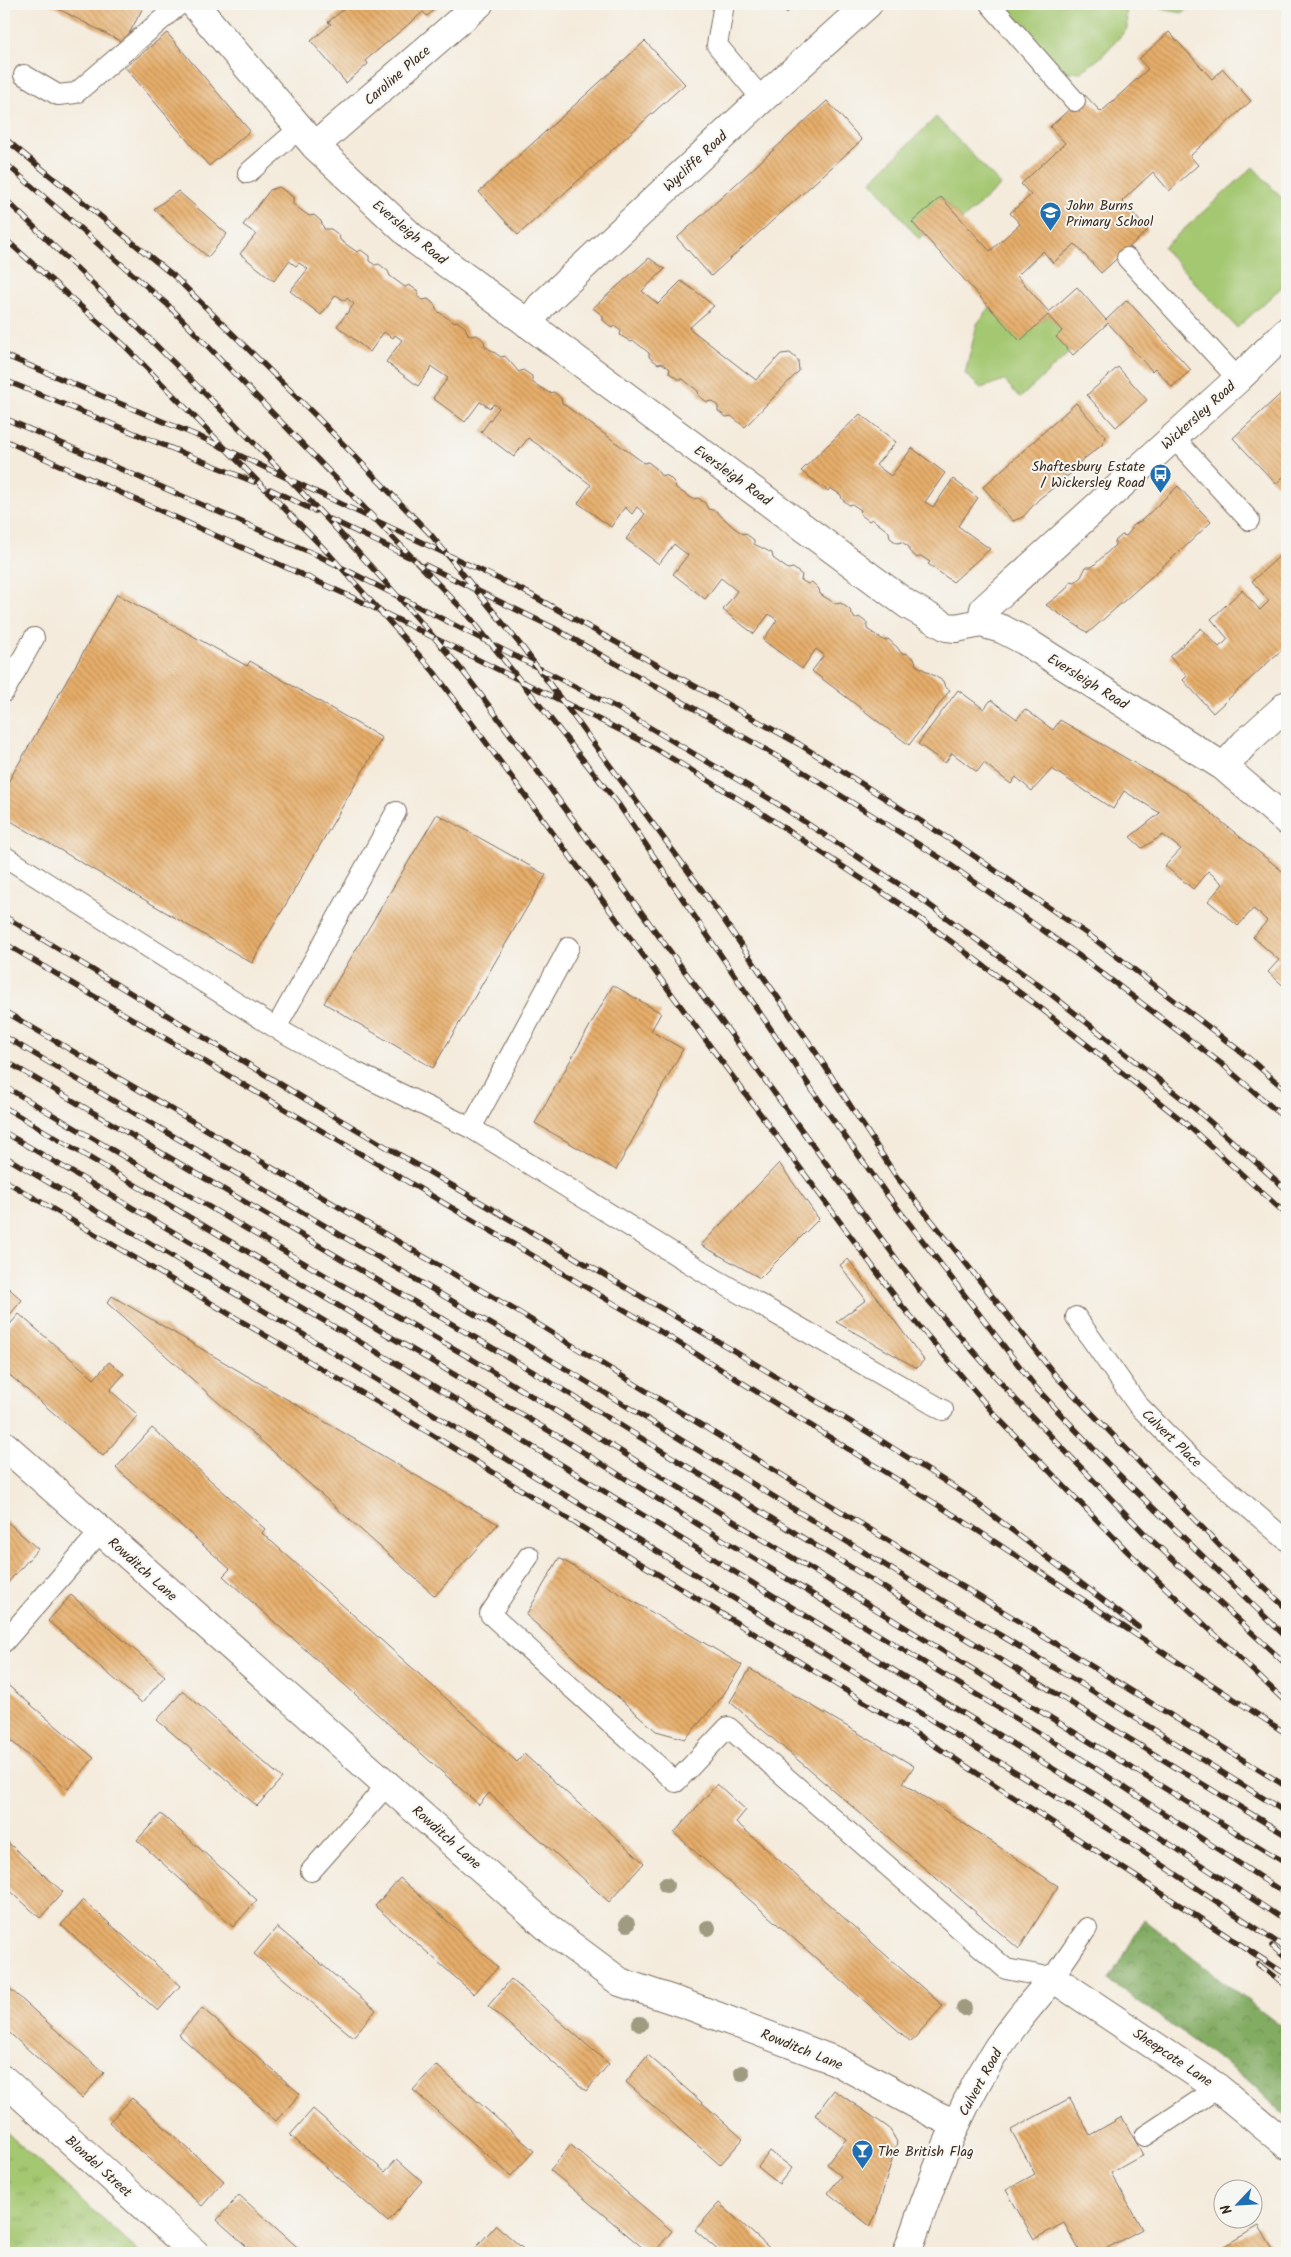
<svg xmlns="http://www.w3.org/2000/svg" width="1291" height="2257" font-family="Kalam,sans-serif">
  <defs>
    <pattern id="grass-tufts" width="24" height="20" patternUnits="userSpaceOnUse" patternTransform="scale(1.25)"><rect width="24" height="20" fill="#a4c771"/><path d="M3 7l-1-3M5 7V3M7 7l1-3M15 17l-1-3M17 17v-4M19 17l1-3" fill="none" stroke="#87a25c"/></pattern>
    <pattern id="forest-crowns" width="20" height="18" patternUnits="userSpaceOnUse" patternTransform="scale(1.25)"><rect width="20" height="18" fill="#83ac63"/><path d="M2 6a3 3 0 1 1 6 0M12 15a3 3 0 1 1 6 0" fill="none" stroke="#6c8c51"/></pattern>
    <pattern id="building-back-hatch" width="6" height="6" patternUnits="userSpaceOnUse" patternTransform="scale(1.25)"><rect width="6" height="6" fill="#e7ae6b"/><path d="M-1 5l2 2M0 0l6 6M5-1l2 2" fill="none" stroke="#bc8e57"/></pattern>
  </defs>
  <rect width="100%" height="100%" fill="#f6f6f2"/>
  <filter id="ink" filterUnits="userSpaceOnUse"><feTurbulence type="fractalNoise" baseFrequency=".02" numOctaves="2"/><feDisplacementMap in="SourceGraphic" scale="10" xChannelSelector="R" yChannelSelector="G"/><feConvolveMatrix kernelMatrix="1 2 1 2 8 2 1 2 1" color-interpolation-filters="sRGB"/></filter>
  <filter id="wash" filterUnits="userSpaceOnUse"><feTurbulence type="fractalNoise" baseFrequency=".0096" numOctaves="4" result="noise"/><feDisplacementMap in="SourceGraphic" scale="20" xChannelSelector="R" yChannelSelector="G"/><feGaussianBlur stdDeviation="1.12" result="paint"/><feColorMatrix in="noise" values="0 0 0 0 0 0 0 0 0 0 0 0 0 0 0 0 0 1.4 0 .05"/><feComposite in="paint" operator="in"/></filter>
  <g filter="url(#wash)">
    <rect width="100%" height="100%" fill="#f4ebdc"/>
    <path fill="url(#grass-tufts)" stroke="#707848" d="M4,2130L140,2253H4Z"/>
    <path fill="url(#forest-crowns)" stroke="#5f6b40" d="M1144,1920L1287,2031V2118L1250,2082L1109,1980Z"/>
    <path fill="#a4c771" stroke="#707848" d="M997,4H1126L1127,29L1101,57L1081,72H1056Z
      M1158,4H1192L1184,13L1165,10Z
      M936,117L1001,185L962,220L941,197L913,222L923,234L919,239L871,181Z
      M1253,167L1287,204V282L1237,328L1163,248Z
      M990,307L1020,340L1048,315L1062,331L1070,352L1020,398L1004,380L981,388L965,374L977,324Z"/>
    <g id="blocks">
      <path fill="url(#building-back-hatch)" d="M49,4H145L124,43Z
        M350,4H441L427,16L423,12L366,60L368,64L346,83L311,41L331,24L328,22Z
        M779,4H796L787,13Z
        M1169,32L1212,79L1223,69L1251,101L1190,156L1198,165L1169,191L1153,172L1122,201L1148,230L1101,273L1075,244L1053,263L1043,251L1017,276L1049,312L1077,287L1106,320L1127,300L1191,370L1172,387L1155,368L1152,371L1108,323L1073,355L1056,337L1062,331L1048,315L1020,341L912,222L941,197L990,251L1020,224L1010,213L1031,195L1021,184L1065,143L1050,127L1085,95L1101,112L1148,69L1139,59Z
        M167,33L250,131L209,166L125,67Z
        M645,41L685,84L518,235L479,192Z
        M827,101L862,140L711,276L677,238Z
        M279,187L293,197V204L309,216L314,215L321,221L324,229H331L339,235L340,240L357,252L361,250L369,256V261L375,265L379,264L388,271L390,276L405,287L409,285L418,291V297L423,300L428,299L435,305L436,310L453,322L457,321L465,327L468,334L471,336L477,335L484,341L485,346L501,357L505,356L519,372L523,370L532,376V382L549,393L554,392L561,398L562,403L644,463L648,462L657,469L660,475L668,476L674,482L676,488L693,499L698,498L705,503L708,509L716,511L733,527L743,534L745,533L754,540V544L772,553L773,558L781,564L788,569L793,568L802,575L801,580L808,584L812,582L819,589L820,594L836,604L841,603L850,610L855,619L859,617L867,623V629L885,641L888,639L897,647L902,654L906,653L915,660L916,665L943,681L945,687L950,690L909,745L812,671L824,655L816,649L802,669L763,640L777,620L769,614L754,634L723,610L737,591L721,578L705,599L673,574L688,555L679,548L674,544L659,564L626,539L645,514L637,507L632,514L625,507L611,527L578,503L591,485L537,444L528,438L514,457L481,432L499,408L494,404L490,408L480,402L465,422L433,398L448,378L432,367L418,386L386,362L402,340L395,335L393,338L384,332L370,352L337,326L354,304L347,298L345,301L336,295L321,315L290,291L308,269L299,263L296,266L289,261L274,281L240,254L256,234L243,225L270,190Z
        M178,191L227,234L208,257L154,209Z
        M649,258L665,269L642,291L658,304L681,281L698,293L714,306L689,328L756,380L781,354L790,353L798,360L799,371L745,427L731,416L726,417L718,411V406L712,401L707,402L699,396L698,391L683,379H678L669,373L670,369L662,363L658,364L649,357V353L634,341L631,342L620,335L621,331L614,326L612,328L603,320V316L593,308Z
        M1118,367L1147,400L1116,427L1087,395Z
        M1287,388V473L1276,484L1233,438Z
        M1076,403L1106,437L1102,445L1076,465L1075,470L1068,476H1064L1057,482V485L1039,499L1023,517L1013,521L983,487Z
        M860,414L896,442L876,465L891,476L912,448L945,473L925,502L933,507L953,479L978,498L958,526L990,549L953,582L928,564L930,562L921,556L917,558L909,551V547L902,542L897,543L890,538L889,532L872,519L869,521L860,514L861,510L852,504L849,505L842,499L841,495L830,488L828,491L801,471Z
        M1178,486L1211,522L1187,545L1088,633L1046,605L1065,590L1071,581L1075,582L1081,577L1086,567H1092L1115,545V541L1122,535L1126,536L1132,529L1131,527L1142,520Z
        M1283,553L1287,557V645L1213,713L1183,680L1187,676L1170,657L1201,628L1219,647L1224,643L1228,639L1211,619L1242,590L1260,610L1269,601L1252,581Z
        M117,594L247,666L250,661L382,738L252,963L4,817V789Z
        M958,690L984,709L991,700L1017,719L1025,709L1053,730L1060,720L1186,793L1287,875V989L1268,972L1279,960L1253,937L1267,921L1261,915L1253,909L1238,926L1208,901L1223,884L1208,871L1193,889L1165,866L1181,849L1163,835L1142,848L1130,837L1160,813L1124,791L1113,809L1052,769L1032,791L1016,777L1011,784L984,763L977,772L952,753L945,763L918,744Z
        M437,814L546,875L433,1068L324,1003Z
        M613,985L661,1013L651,1031L683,1049L616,1170L535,1123Z
        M779,1163L819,1219L760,1278L701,1245Z
        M848,1259L924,1360L917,1368L836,1322L866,1300L840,1265Z
        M4,1284L22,1300L4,1322Z
        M112,1296L498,1524L435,1596L107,1303Z
        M19,1314L94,1379L109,1362L124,1374L110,1390L138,1415L103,1456L4,1370V1331Z
        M152,1428L265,1529L262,1533L517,1762L524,1754L644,1863L609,1902L489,1793L479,1805L223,1576L230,1569L116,1468Z
        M4,1519L38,1549L4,1587Z
        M559,1558L742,1665L722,1697L685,1739L656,1731L526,1615Z
        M71,1595L165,1676L142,1703L48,1621Z
        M750,1669L914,1766L903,1783L1058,1886L1019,1949L730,1702Z
        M4,1682L94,1758L68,1789L4,1735Z
        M183,1691L282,1778L257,1806L157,1720Z
        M717,1784L746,1810L736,1822L943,2006L911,2042L674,1833Z
        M161,1814L257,1900L233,1927L137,1840Z
        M4,1839L63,1892L40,1918L4,1885Z
        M400,1878L498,1967L474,1994L375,1906Z
        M83,1900L180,1986L158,2011L61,1925Z
        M277,1927L376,2010L353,2037L254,1954Z
        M511,1979L609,2064L586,2091L488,2006Z
        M8,1987L104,2073L82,2098L4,2028V1991Z
        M202,2008L300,2094L276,2121L179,2035Z
        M648,2055L743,2139L720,2165L626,2082Z
        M436,2065L534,2151L511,2176L413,2090Z
        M834,2090L889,2128L897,2142L876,2215L870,2226L828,2193L841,2176L827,2164L846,2139L815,2115Z
        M132,2098L224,2181L202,2206L109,2122Z
        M1070,2098L1090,2135L1122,2117L1143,2155L1111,2173L1142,2229L1098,2253H1081L1064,2223L1034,2239L1006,2190L1035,2174L1011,2130Z
        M313,2109L385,2172L397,2159L422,2181L388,2222L290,2135Z
        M571,2145L672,2231L654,2253H649L550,2170Z
        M770,2151L792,2168L779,2184L758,2167Z
        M239,2195L304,2253H254L217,2220Z
        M719,2203L775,2253H721L695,2230Z
        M496,2225L528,2253H477L474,2250Z
        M1259,2226L1275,2253H1212Z"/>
    </g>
  </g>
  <g filter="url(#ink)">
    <use href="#blocks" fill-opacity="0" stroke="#7c6e60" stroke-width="1"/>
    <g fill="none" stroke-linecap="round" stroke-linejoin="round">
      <defs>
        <path id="lane" d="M724,4L717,45L762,99
          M990,4L1075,101
          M24,75L58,95L76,93L180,4
          M248,173L300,128
          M1127,258L1238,379
          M1173,437L1249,520
          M4,692L34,638
          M4,856L276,1028L351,1070L471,1128L715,1279L943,1410
          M276,1028L396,812
          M471,1128L569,947
          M1076,1317L1137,1404L1182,1450L1287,1541
          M529,1556L490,1614L676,1782L728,1727L1006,1969L1053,1978L1087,1928
          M4,1642L100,1532
          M311,1871L387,1785
          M1145,2136L1218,2088"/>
        <path id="street" d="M194,4L315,146L415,240L908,605L947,627L956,628L981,623L1002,629L1025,641L1224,767L1287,821
          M315,146L479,4
          M528,324L541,306L762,99L868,4
          M981,623L984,609L1238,379L1287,331
          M1224,767L1245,743L1287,705
          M4,1445L553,1932L620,1982L685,2004L836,2061L936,2115L956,2124
          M4,2080L195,2253
          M907,2253C930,2187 953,2120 990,2060C1008,2030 1031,2004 1053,1978L1218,2088L1287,2145"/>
      </defs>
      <use href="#lane" stroke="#7c6e60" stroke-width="22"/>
      <use href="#street" stroke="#7c6e60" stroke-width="30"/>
      <use href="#lane" stroke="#fff" stroke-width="20"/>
      <use href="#street" stroke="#fff" stroke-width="28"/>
      <defs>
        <path id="rail" d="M4,138L174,276L315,415L432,536L523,648L719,913L815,1051L896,1176L1056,1376L1221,1547L1287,1609
          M4,162L168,305L469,616L619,805L821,1103L885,1192L1037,1389L1107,1463L1287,1638
          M4,198C157,345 312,494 450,656C475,685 496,716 519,746L920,1291L1017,1401L1145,1534L1287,1665
          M4,238L124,345L330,555L434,672L902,1306L995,1415L1127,1551L1287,1703
          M4,355L205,439L524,591L799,744L957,844L1093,938L1245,1055L1287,1091
          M4,380L254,482
          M4,418L319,556L617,708L770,799L917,896L1052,995L1198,1111L1287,1190
          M4,440L356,599L648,744L760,812L906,908L1043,1010L1184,1122L1287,1215
          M270,489L315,511
          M330,519L409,557
          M425,565L554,628L789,763L942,859L1078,955L1223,1065L1287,1120
          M4,916L310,1102L734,1351L874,1436L965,1494L1138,1627
          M4,943L650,1325L957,1517L1287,1734
          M4,1011L515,1310L1287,1787
          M4,1036L535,1350L924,1589L1086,1687L1287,1813
          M4,1060L547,1380L1287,1836
          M4,1086L328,1277L467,1356L1287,1864
          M4,1107L556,1435L699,1525L1077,1756L1287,1895
          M4,1132L421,1378L1102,1799L1287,1922
          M4,1156L301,1333L836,1661L1124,1839L1287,1949
          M4,1180L431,1434L926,1740L1287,1975
          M1272,1946L1287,1959
          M1258,1964L1287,1987"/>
      </defs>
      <use href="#rail" stroke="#3b2a1e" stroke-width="5.5"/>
      <use href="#rail" stroke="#f6f6f2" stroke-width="4" stroke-dasharray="11" stroke-linecap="butt"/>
    </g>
    <g fill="#9f9b81">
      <circle cx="666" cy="1885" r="8"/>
      <circle cx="627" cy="1924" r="8"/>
      <circle cx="708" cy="1928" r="8"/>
      <circle cx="964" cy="2008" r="8"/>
      <circle cx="640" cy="2024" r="8"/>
      <circle cx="742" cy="2073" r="8"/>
    </g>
  </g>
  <defs>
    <symbol id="school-pin" viewBox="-11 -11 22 30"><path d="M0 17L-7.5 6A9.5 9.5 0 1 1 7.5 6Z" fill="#1f6fb2" stroke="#f6f6f2"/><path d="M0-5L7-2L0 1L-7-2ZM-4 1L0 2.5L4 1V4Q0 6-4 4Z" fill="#fff"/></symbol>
    <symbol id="bus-pin" viewBox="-11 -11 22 30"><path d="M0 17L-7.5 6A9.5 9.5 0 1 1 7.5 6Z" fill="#1f6fb2" stroke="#f6f6f2"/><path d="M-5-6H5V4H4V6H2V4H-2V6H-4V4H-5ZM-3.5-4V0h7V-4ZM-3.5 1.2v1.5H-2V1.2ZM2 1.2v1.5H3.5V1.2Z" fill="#fff"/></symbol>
    <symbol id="bar-pin" viewBox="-11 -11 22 30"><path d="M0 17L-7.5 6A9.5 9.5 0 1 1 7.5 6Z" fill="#1f6fb2" stroke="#f6f6f2"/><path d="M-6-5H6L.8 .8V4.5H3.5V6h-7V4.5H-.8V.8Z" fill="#fff"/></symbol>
  </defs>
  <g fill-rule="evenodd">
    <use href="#school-pin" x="1038" y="200" width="25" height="34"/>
    <use href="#bus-pin" x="1148" y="462" width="25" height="34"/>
    <use href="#bar-pin" x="850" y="2138" width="25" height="34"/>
  </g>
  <g text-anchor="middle" stroke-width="4" stroke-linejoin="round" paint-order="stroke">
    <g font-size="14" fill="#3b2a1e" stroke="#f6f6f2">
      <text transform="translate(397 75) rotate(-41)" y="5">Caroline Place</text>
      <text transform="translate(695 161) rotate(-43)" y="5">Wycliffe Road</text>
      <text transform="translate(410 232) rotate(40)" y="5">Eversleigh Road</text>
      <text transform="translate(1198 415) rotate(-42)" y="5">Wickersley Road</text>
      <text transform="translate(733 475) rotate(36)" y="5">Eversleigh Road</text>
      <text transform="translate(1088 681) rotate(32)" y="5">Eversleigh Road</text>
      <text transform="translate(1172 1438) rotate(44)" y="5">Culvert Place</text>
      <text transform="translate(143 1569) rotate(42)" y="5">Rowditch Lane</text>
      <text transform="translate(447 1837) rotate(42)" y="5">Rowditch Lane</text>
      <text transform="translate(802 2049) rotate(22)" y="5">Rowditch Lane</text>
      <text transform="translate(1173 2057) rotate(34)" y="5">Sheepcote Lane</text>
      <text transform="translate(980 2082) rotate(-61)" y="5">Culvert Road</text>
      <text transform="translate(99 2166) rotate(42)" y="5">Blondel Street</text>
    </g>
    <g font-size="14" fill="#3b2a1e" stroke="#f6f6f2" text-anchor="start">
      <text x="1066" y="210">John Burns<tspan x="1066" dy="16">Primary School</tspan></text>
      <text x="1145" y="471" text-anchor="end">Shaftesbury Estate<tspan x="1145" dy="16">/ Wickersley Road</tspan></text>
      <text x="878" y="2156">The British Flag</text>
    </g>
  </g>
  <rect width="1291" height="2257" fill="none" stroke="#f6f6f2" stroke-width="20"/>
  <g transform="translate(1238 2204) rotate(245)"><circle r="24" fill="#f6f6f2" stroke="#aba49d"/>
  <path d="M0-4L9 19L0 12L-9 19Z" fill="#1f6fb2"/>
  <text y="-8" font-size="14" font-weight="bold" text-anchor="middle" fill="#3b2a1e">N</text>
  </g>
</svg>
